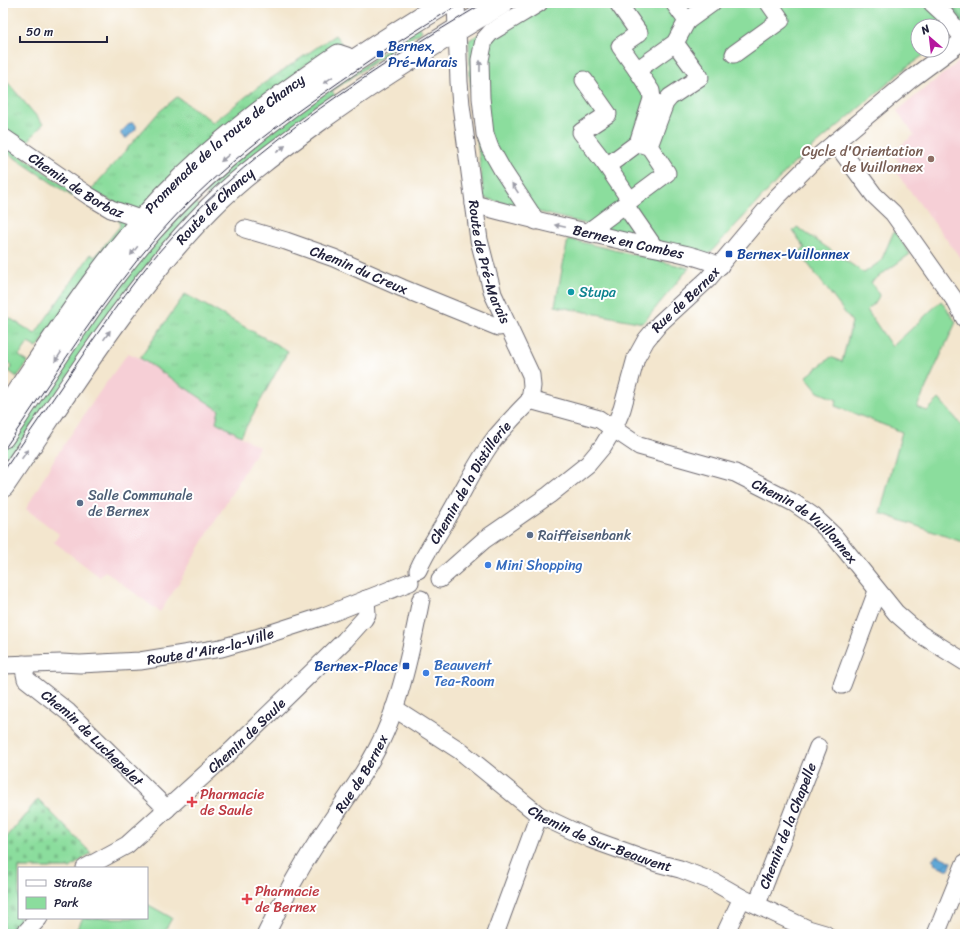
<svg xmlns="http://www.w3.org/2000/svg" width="968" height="937" font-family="Sriracha,sans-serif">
  <defs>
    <pattern id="grass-tufts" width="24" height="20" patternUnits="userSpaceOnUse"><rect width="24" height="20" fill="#8bdd9d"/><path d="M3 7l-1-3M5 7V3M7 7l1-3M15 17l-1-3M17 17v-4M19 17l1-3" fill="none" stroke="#78bd88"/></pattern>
    <pattern id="cemetery-stones" width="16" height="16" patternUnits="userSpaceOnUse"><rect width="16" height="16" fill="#8bdd9d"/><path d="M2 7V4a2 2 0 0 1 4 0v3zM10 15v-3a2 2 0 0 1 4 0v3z" fill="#78bd88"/></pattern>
    <pattern id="water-waves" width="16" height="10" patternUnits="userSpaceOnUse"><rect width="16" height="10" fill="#60a8d7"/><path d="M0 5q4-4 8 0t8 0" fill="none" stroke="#4f88b0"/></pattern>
  </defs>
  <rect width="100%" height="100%" fill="#fff"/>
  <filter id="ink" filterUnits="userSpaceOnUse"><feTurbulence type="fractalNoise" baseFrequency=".025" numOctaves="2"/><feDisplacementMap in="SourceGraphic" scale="8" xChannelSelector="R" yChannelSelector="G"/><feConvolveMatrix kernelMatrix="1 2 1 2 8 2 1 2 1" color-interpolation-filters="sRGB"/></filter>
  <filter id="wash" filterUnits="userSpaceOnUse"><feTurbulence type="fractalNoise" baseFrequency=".012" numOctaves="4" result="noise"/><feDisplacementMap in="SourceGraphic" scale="16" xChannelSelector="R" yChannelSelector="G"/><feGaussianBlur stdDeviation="0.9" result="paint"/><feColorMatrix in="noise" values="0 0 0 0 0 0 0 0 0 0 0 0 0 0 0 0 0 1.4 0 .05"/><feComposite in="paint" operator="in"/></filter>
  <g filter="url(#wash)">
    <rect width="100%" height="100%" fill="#f3e6ce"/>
    <path fill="#f6cfd6" d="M965,57V264L895,171L902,166L892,152L914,135L897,111L939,77Z
      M128,353L140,358L219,410L216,422L259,447L178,584L160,612L105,571L100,577L54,542L59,534L26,509L53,461L101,390Z"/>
    <path fill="url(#grass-tufts)" stroke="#56806c" d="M949,3H965V21Z
      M419,26L422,31L393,49L332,91L338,100L212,200L200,188L222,167Z
      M335,35L342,44L315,63L313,60L305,65L139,213L90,191L159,112L177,97L209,119L212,123L257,88Z
      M3,77L43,124L29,140L21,143L3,130Z
      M3,143L75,193L73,197L3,150Z
      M191,197L203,209L3,476V447L87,323Z
      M118,216L132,221L37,348L28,343L19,356L28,362L17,377L9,371L12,366L3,360V314L35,334L91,254L95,257L120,226Z
      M185,294L288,351L241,436L216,422L219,410L140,358Z"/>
    <path fill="url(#cemetery-stones)" stroke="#56806c" d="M38,799L91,853L70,868H19V918H25L11,934H3V842Z"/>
    <path fill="#8bdd9d" stroke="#56806c" d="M527,3H949L965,21V25L942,42V26H918V50H931L907,67L790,167L708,255L484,198L470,78L469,40L516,13Z
      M797,227L864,273L881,261L894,231L910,254L871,282L879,295L877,301L867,310L892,347L941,301L956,322L917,407L927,411L939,399L965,429V543L880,513L902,432L835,406L837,400L818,392L806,377L831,357L842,362L852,322L799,252L805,248L793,231Z
      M568,239L689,268L643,323L555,306Z
      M147,904L172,918L163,934H74L83,918H147Z"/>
    <path fill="url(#water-waves)" stroke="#416589" d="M130,123H134L136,125V129L127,138H124L121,135V132Z
      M937,855L952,862L949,870L934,864L935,862L932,859Z"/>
  </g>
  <g filter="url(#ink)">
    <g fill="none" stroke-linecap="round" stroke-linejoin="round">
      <defs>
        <g id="minor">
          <path id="s1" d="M456,3L459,82L461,105L479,240L493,294L531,375L532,386L530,400"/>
          <path d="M618,3L639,33L620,46L637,70L675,43L687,21"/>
          <path d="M674,3L687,21L712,3"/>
          <path d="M932,3L945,15L964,39"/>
          <path d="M734,54L781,20L769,3"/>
          <path d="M637,70L651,91L652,99L638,143L648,146"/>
          <path d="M584,80L608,114L581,132L607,166"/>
          <path id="s2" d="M3,137L89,196L111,209L134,217L148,228"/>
          <path d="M835,142L874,195L893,213L956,302L965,319"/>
          <path d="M630,200L607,166L638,143"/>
          <path id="s3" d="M474,204C528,219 582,231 637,244C665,250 694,254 720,266"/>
          <path d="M625,205L654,247"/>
          <path d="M536,221L503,171L490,148L485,134L481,98L480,60L484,40L491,32L539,3"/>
          <path id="s4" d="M245,229L286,241L334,258L402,288L498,327L507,326"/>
          <path d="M588,232L667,173L649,146L665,103L670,97L700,77L675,43"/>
          <path id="s5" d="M530,400L599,419L639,446L735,473L794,503L813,516L834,536L896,613L920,634L965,662"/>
          <path id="s6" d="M3,409C53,336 100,260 162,195C214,141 275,96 338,53L347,56"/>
          <path id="s7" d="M418,570C426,551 438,535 448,517C463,492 477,461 495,438C506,425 518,412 530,400"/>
          <path id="s8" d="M440,579L484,540L549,495L588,464L603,446L614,428L622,409L636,358L646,340L660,323L708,279L776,198L814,160L911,79L965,39"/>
          <path id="s9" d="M23,664L26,679L68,712L167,809"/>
          <path id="s10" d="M3,665L61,663L80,664L140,661L221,648L256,638L324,616L410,582"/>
          <path d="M842,685L877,591"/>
          <path id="s11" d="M394,708L459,750L539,815L590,839L657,863L680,869L714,882L742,898L808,929L825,934"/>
          <path id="s12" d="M85,868L127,845L232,750L345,640L364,619L367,614L366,599"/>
          <path id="s13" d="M757,904L818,747"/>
          <path d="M24,934L39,918"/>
          <path id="s14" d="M266,934C281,903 297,873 316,844C336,812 361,781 378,747C400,705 412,646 421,599"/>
          <path d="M495,934L539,815"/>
          <path d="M725,934L742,898"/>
          <path d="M936,934L965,863"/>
        </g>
        <g id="major">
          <path d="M3,437C50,368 96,292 152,230C233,139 342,66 445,3"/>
          <path id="s15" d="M3,486C68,391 129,291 210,208C245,173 286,144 326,115C383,75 442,38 502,3"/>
        </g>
      </defs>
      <use href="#minor" stroke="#6b676e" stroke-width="19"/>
      <use href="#major" stroke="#6b676e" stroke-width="24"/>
      <use href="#minor" stroke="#fff" stroke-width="17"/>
      <use href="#major" stroke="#fff" stroke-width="22"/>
      <path stroke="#22223b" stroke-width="1" d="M3,451C54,377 102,299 161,232C209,177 266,133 325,92C369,61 415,30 462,3
        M3,472C29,433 56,395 82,356C110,315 139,273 173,236C261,140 374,69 484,3"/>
    </g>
    <defs><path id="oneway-solid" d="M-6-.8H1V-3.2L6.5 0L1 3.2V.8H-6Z"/></defs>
    <g fill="#9c9ca7">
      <use href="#oneway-solid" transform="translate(480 66) rotate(-90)"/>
      <use href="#oneway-solid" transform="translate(328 80) rotate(145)"/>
      <use href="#oneway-solid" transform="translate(281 149) rotate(-37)"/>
      <use href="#oneway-solid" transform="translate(225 158) rotate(140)"/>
      <use href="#oneway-solid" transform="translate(515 188) rotate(-124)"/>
      <use href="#oneway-solid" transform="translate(560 226) rotate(-168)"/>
      <use href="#oneway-solid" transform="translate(134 251) rotate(129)"/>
      <use href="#oneway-solid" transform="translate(107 335) rotate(-55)"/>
      <use href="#oneway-solid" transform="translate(58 357) rotate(124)"/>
      <use href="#oneway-solid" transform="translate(25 454) rotate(-55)"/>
    </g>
  </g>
  <g fill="#1a4fb4" stroke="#fff" stroke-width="1.5">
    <rect x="376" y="50" width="8" height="8" rx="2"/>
    <rect x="725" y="250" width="8" height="8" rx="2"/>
    <rect x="402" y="662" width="8" height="8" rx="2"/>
  </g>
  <circle fill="#8d6e63" stroke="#fff" stroke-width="1.5" cx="931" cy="159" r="4"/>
  <circle fill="#0f9aa8" stroke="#fff" stroke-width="1.5" cx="571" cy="292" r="4"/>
  <g fill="#5c6f8a" stroke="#fff" stroke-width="1.5">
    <circle cx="80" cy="503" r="4"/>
    <circle cx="530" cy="535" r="4"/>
  </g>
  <g fill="#3f7fe0" stroke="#fff" stroke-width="1.5">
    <circle cx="488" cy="565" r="4"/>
    <circle cx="426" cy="673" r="4"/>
  </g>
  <g fill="#e0444e" stroke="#fff" stroke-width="1.5">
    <path d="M190 796h4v4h4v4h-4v4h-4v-4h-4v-4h4z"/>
    <path d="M245 893h4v4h4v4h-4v4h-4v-4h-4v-4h4z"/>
  </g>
  <g text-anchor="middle" stroke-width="4" stroke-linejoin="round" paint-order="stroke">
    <g font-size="14" fill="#164399" stroke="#fff" text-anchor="start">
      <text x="388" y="51">Bernex,<tspan x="388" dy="16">Pré-Marais</tspan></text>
      <text x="737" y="259">Bernex-Vuillonnex</text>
      <text x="398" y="671" text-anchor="end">Bernex-Place</text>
    </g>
    <g font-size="14" fill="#22223b" stroke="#fff">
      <text dy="5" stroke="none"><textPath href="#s6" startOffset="348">Promenade de la route de Chancy</textPath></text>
      <text dy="5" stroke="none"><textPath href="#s2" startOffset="88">Chemin de Borbaz</textPath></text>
      <text dy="5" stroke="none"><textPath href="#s15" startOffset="352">Route de Chancy</textPath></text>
      <text dy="5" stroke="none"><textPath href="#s3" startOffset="159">Bernex en Combes</textPath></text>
      <text dy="5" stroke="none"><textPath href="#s1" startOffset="262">Route de Pré-Marais</textPath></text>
      <text dy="5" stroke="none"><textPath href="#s4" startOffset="121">Chemin du Creux</textPath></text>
      <text dy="5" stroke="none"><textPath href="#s8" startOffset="383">Rue de Bernex</textPath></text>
      <text dy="5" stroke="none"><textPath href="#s7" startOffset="102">Chemin de la Distillerie</textPath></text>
      <text dy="5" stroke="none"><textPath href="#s5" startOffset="305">Chemin de Vuillonnex</textPath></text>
      <text dy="5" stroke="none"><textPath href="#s10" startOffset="209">Route d'Aire-la-Ville</textPath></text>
      <text dy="5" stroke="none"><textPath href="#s12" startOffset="210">Chemin de Saule</textPath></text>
      <text dy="5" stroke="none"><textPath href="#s9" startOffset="104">Chemin de Luchepelet</textPath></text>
      <text dy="5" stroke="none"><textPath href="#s14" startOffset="187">Rue de Bernex</textPath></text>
      <text dy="5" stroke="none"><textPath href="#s13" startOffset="84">Chemin de la Chapelle</textPath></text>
      <text dy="5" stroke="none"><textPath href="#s11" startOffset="246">Chemin de Sur-Beauvent</textPath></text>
    </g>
    <g font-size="14" fill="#785e54" stroke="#fff" text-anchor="end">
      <text x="923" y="156">Cycle d'Orientation<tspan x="923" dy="16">de Vuillonnex</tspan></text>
    </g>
    <g font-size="14" fill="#0d838f" stroke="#fff" text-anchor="start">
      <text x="579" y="297">Stupa</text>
    </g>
    <g font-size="14" fill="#4e5e75" stroke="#fff" text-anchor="start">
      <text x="88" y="500">Salle Communale<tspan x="88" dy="16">de Bernex</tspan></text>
      <text x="538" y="540">Raiffeisenbank</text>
    </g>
    <g font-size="14" fill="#366cbe" stroke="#fff" text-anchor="start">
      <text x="496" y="570">Mini Shopping</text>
      <text x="434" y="670">Beauvent<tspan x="434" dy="16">Tea-Room</tspan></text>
    </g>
    <g font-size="14" fill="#be3a42" stroke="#fff" text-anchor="start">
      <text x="200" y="799">Pharmacie<tspan x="200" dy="16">de Saule</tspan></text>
      <text x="255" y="896">Pharmacie<tspan x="255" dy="16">de Bernex</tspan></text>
    </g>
  </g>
  <rect width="968" height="937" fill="none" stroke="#fff" stroke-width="16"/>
  <rect x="18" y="867" width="130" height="52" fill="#ffffff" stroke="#a7a7b1"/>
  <rect x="26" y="880" width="20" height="6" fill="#ffffff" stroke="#a7a7b1"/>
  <text x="54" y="887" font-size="12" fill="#22223b">Straße</text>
  <rect x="26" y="897" width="20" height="12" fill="#8bdd9d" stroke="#a7a7b1"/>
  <text x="54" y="907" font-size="12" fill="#22223b">Park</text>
  <g transform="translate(930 38) rotate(332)"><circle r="19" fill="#ffffff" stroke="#a7a7b1"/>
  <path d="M0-3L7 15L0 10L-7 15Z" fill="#b5179e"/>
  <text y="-6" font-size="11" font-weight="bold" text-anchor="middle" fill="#22223b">N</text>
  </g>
  <path d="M20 36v6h87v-6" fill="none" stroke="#22223b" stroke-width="2"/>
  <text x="26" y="36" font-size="12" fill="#22223b" stroke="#ffffff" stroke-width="3" paint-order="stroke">50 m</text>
</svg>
